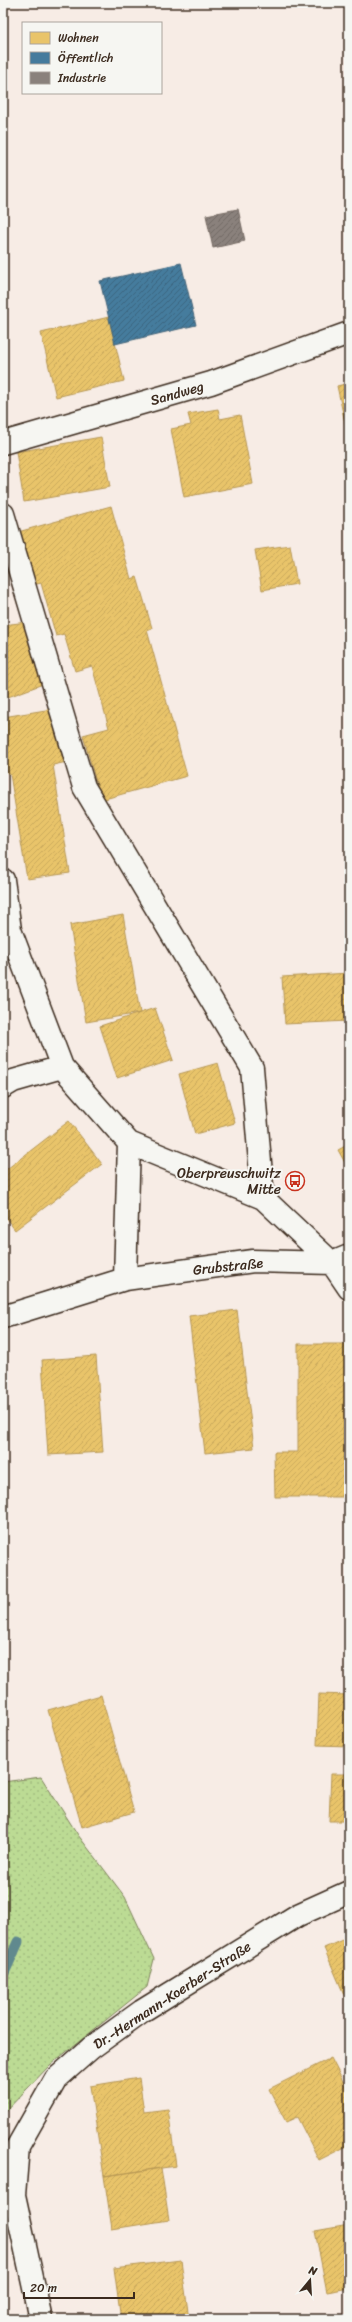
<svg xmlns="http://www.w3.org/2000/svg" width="352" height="2322" font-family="Sriracha,sans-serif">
  <defs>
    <pattern id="grass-dots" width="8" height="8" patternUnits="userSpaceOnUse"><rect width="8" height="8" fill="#bcdb94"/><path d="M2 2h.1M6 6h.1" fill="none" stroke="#a2bc7f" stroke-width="1.8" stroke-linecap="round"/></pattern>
    <pattern id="homes-hatch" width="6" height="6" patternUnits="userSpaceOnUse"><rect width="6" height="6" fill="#e9c46a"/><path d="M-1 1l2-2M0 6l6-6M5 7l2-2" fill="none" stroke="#c9a95b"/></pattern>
    <pattern id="public-hatch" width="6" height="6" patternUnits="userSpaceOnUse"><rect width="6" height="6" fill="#457b9d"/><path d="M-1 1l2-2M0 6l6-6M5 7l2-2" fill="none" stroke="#3b657f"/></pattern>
    <pattern id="industry-hatch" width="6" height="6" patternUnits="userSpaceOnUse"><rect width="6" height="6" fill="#8a817c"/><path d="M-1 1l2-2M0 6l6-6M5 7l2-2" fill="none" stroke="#726a65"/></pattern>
  </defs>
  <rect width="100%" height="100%" fill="#f7ece5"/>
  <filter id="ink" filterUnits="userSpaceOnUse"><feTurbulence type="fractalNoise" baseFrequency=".025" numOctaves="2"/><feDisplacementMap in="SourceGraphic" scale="8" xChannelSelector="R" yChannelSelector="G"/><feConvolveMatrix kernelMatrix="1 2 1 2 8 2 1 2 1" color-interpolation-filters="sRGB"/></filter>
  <g filter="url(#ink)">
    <path fill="url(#grass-dots)" stroke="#7c8259" d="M41,1777L78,1835L125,1897L154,1959L147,1987L50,2065L3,2114V1782Z"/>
    <path fill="url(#homes-hatch)" stroke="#b59653" d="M109,317L124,381L56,397L41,333Z
      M349,383V441L337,386Z
      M218,409L220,419L240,415L253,484L184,497L171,429L191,425L188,414Z
      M101,437L110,487L24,502L16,452Z
      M111,506L131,579L137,577L152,628L147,630L187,776L101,800L83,735L109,728L92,666L75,671L64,634L56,636L41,583L33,585L18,532Z
      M290,545L297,584L262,590L255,550Z
      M27,622L33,655L39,656L43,684L8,697L3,665V625Z
      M58,708L67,762L53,765L70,873L27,879L10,774H8L3,743V717Z
      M123,915L140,1013L86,1022L70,925Z
      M349,973V1021L285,1024L282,977Z
      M155,1008L173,1060L117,1078L100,1026Z
      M218,1063L235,1123L195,1134L179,1074Z
      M69,1121L102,1164L15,1230L3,1214V1172Z
      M349,1144V1170L338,1150Z
      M237,1310L254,1448L205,1453L189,1316Z
      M298,1344H349V1497H275L274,1452H298Z
      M96,1356L103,1452L48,1455L42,1360Z
      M319,1694L349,1695V1746L317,1745Z
      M101,1695L134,1812L82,1827L48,1710Z
      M331,1774H349V1821H329Z
      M349,1937V2006L324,1948Z
      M331,2058L349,2093V2145L319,2160L297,2117L286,2122L269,2089Z
      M139,2078L144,2112L168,2109L176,2166L104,2176L90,2086Z
      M161,2168L169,2220L112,2229L104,2176Z
      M349,2225V2288L327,2292L315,2231Z
      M181,2260L189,2319H121L114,2268Z"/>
    <path fill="url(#public-hatch)" stroke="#426377" d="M181,263L196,325L115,344L100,281Z"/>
    <path fill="url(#industry-hatch)" stroke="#726760" d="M238,209L245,241L213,248L206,215Z"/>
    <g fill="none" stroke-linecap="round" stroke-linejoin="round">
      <path stroke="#61898e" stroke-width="11" d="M3,1975L18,1942"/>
      <defs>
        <path id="minor" d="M3,443L211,383L349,333
          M3,514L84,787L252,1068L263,1198
          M3,880L10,930L62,1067L129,1143L263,1198L332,1263L349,1288
          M3,1087L13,1081L62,1067
          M125,1279L129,1143
          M3,1317L125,1279L253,1261L332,1263L349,1256
          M41,2319L14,2195L18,2146L56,2079L91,2048L142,2011L298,1915L349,1892"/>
      </defs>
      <use href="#minor" stroke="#3b2a1e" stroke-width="25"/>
      <use href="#minor" stroke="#f6f6f2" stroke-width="22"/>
    </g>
  </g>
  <defs>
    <symbol id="bus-ring" viewBox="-11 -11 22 22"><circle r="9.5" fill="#f6f6f2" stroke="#c8321e" stroke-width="1.5"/><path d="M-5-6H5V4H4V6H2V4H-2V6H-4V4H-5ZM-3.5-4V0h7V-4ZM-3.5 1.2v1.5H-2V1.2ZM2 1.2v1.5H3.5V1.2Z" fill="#c8321e"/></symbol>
  </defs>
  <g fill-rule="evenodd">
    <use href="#bus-ring" x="284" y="1170" width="22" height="22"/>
  </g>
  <g text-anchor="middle" stroke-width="4" stroke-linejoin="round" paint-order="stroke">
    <g font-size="14" fill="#3b2a1e" stroke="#f6f6f2">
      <text transform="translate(177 393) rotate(-16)" y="5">Sandweg</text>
      <text transform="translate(228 1266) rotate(-6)" y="5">Grubstraße</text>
      <text transform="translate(172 1995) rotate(-33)" y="5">Dr.-Hermann-Koerber-Straße</text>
    </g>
    <g font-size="14" fill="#3b2a1e" stroke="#f6f6f2" text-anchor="end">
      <text x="281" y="1178">Oberpreuschwitz<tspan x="281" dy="16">Mitte</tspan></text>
    </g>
  </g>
  <rect width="352" height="2322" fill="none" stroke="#f6f6f2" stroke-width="16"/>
  <rect x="8" y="8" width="336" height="2306" fill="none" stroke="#3b2a1e" stroke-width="1.5" filter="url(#ink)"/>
  <rect x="22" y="22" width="140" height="72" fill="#f6f6f2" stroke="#aba49d"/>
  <rect x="30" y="32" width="20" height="12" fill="#e9c46a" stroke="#aba49d"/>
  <text x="58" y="42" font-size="12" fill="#3b2a1e">Wohnen</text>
  <rect x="30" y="52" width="20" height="12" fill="#457b9d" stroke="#aba49d"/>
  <text x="58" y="62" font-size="12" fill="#3b2a1e">Öffentlich</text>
  <rect x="30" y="72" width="20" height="12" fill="#8a817c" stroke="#aba49d"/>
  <text x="58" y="82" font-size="12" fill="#3b2a1e">Industrie</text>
  <g transform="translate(310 2280) rotate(18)" stroke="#f6f6f2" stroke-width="3" paint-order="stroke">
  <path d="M0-3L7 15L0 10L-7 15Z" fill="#3b2a1e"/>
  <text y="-6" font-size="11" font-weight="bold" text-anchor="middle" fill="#3b2a1e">N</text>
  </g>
  <path d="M24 2292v6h110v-6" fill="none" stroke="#3b2a1e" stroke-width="2"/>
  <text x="30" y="2292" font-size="12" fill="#3b2a1e" stroke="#f6f6f2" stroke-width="3" paint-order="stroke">20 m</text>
</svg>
